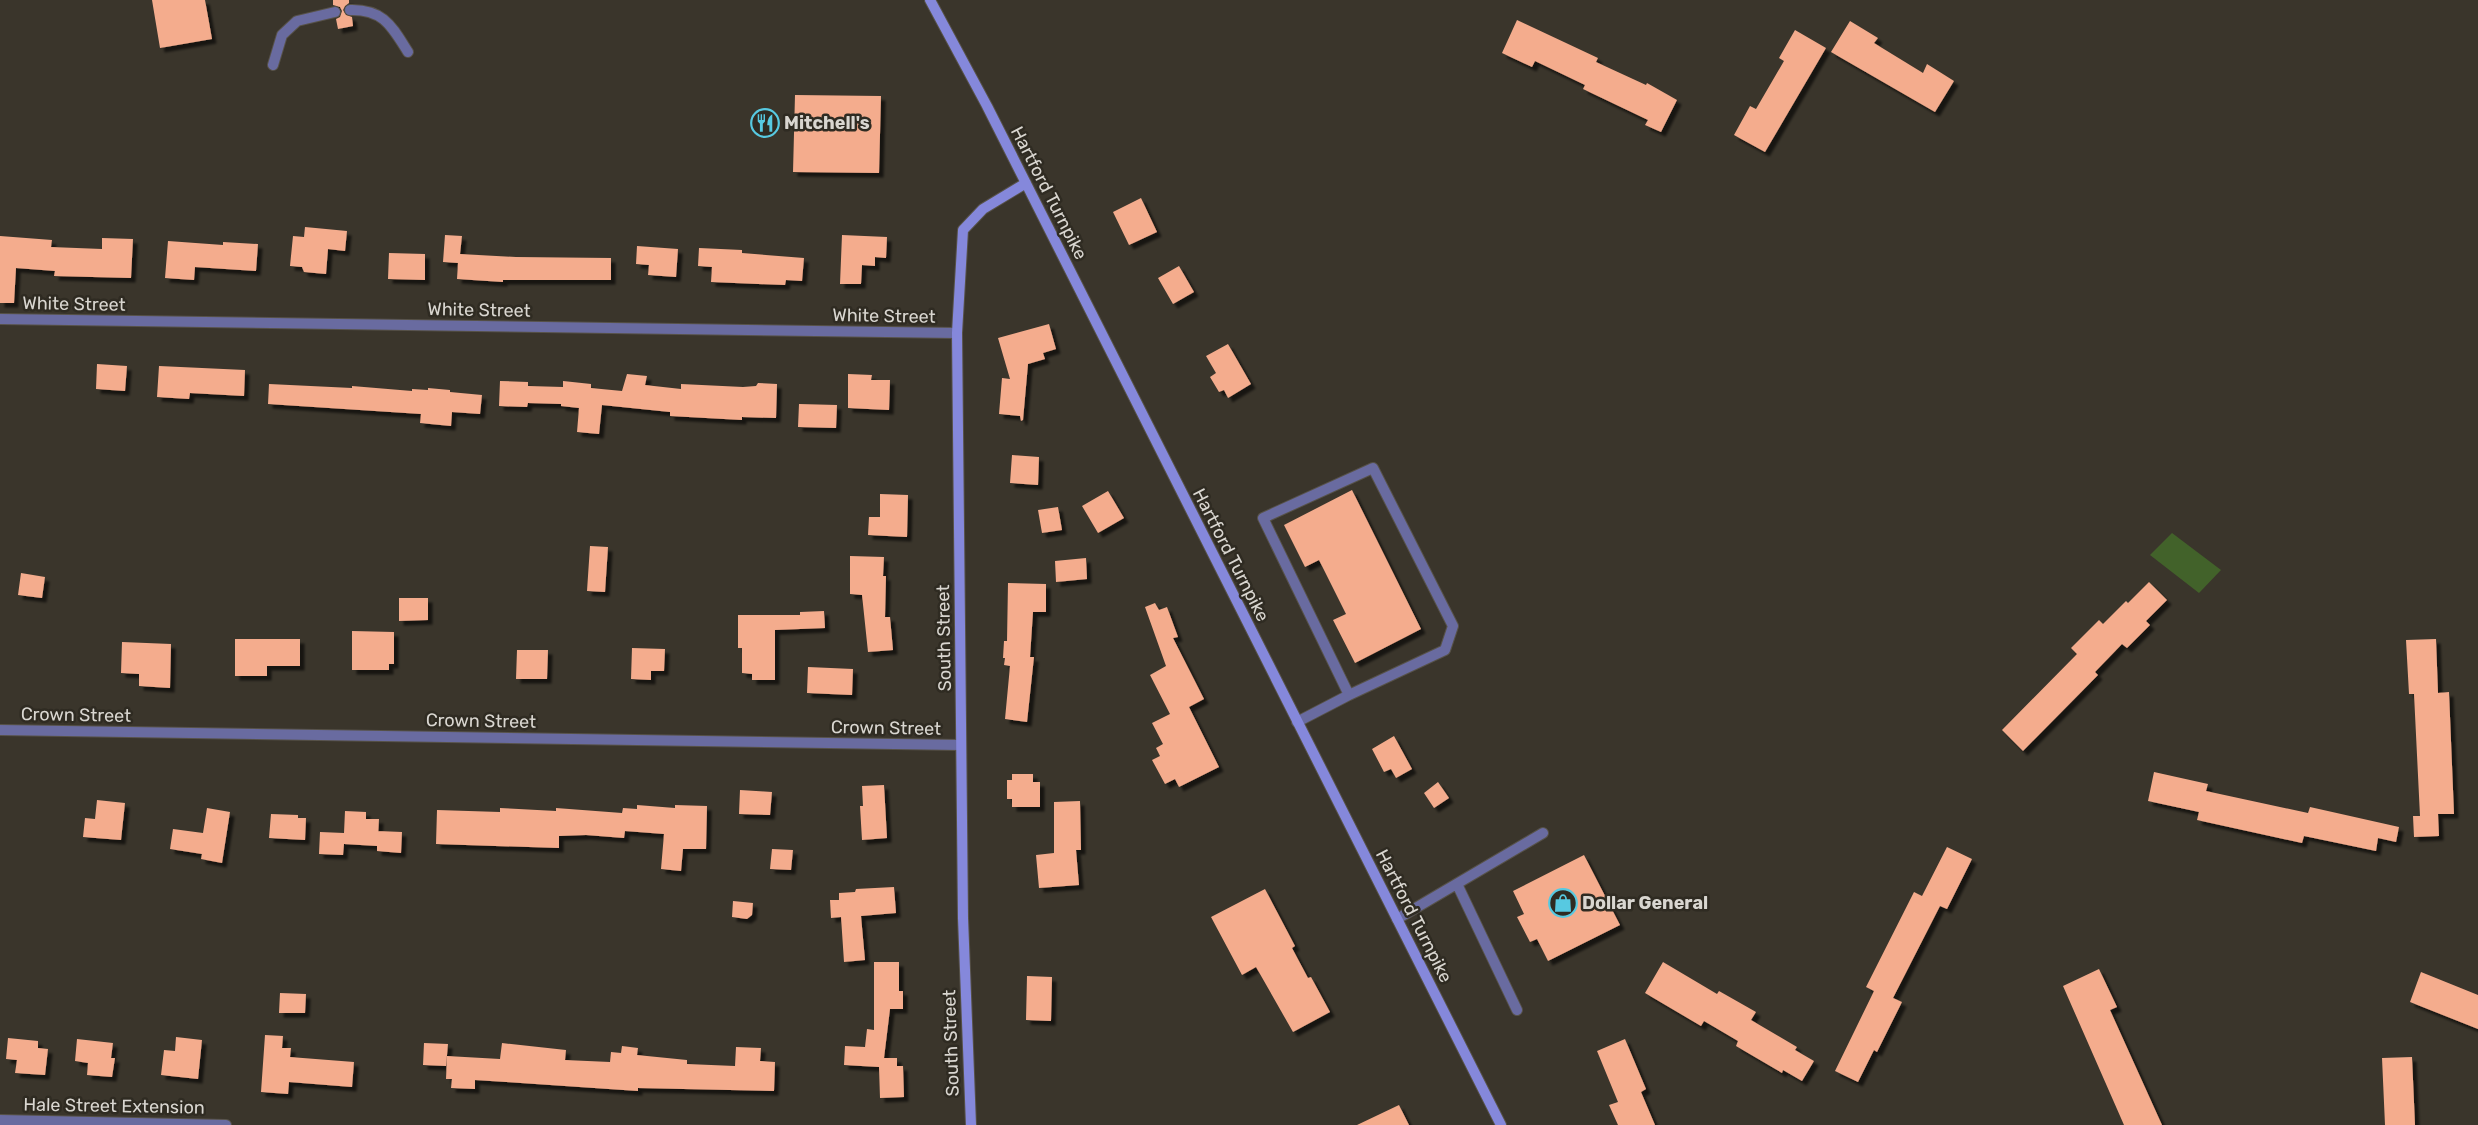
<svg xmlns="http://www.w3.org/2000/svg" width="2478" height="1125" font-family="Rubik,sans-serif">
  <defs>
    <filter id="shadow"><feDropShadow dx="4.5" dy="4.5" stdDeviation="1" flood-color="#0009"/></filter>
  </defs>
  <rect width="100%" height="100%" fill="#3a352b"/>
  <path fill="#42622a" d="M2172,533L2221,570L2199,593L2150,555Z"/>
  <path fill="#f4ac8d" filter="url(#shadow)" d="M152,0H205L212,39L160,48Z
    M333,0H349V3L345,6L343,10L346,15L352,17L353,26L338,29L336,19L340,17L342,11L340,7L333,5Z
    M1517,20L1598,58L1596,62L1646,85L1647,83L1677,100L1661,132L1645,125L1648,120L1583,89L1585,85L1535,61L1532,67L1502,53Z
    M1850,21L1878,38L1874,43L1923,73L1927,64L1954,81L1935,112L1831,52Z
    M1795,30L1826,48L1765,152L1734,135L1750,106L1756,109L1784,61L1779,58Z
    M795,95L881,96L879,173L793,172Z
    M1141,198L1157,232L1129,245L1113,212Z
    M305,227L347,231L345,251L328,249L326,274L304,272L302,267L290,266L293,236L304,237Z
    M445,235L462,236L460,254L516,257L611,258V280H503V282L457,279L458,263L443,262Z
    M842,235L887,237L886,258L875,257V266L862,265L861,284H840Z
    M0,236L52,240L51,247L102,249V238L133,239L131,278L54,276L55,271L16,268L14,303H0Z
    M168,241L223,245V242L258,244L256,271L195,267L194,280L165,278Z
    M637,246L678,249L676,277L648,275L649,265L636,264Z
    M699,248L742,250V253L804,258L802,281L786,280L785,285L711,282L712,267L698,266Z
    M389,253L425,254V280L388,279Z
    M1179,266L1194,292L1173,304L1158,278Z
    M1049,324L1056,349L1043,353L1045,359L1028,364L1023,420L1021,421L1020,416L999,414L1002,378L1010,379L998,338Z
    M1228,344L1251,384L1228,398L1224,390L1219,392L1210,377L1216,373L1206,356Z
    M97,364L127,366L125,391L96,389Z
    M159,366L245,370L244,396L190,393L189,399L157,397Z
    M627,374L647,376L645,385L681,389V384L743,387L756,386L758,383L777,384L776,418L742,417V420L670,416V412L602,405L599,434L577,432L579,408L561,406V404L528,403L527,407L499,406L500,381L528,382V386L563,387V381L591,384V388L622,391Z
    M848,374L872,375L871,380H890L889,410L848,408Z
    M269,384L352,388V386L412,391V389L428,390V388L450,390V392L482,395L480,414L452,412L451,426L420,423L421,414L268,404Z
    M799,404L837,405L836,428L798,427Z
    M1012,455L1039,457L1038,485L1010,483Z
    M1352,490L1421,629L1355,663L1333,620L1346,614L1319,560L1305,567L1284,525Z
    M1108,491L1124,518L1098,533L1082,506Z
    M880,494L908,495L907,537L868,535L869,517H880Z
    M1058,507L1062,530L1042,533L1038,510Z
    M590,546L608,547L605,592L587,591Z
    M850,556L884,557L883,576H886L885,617H890L893,650L868,652L862,595L850,594Z
    M1086,558L1087,579L1056,582L1055,561Z
    M21,573L45,577L42,598L18,595Z
    M2149,582L2167,600L2146,621L2150,625L2127,648L2122,644L2095,672L2098,675L2023,751L2002,730L2077,654L2071,648L2099,620L2103,624L2126,601L2128,603Z
    M1008,583L1046,584V612H1033L1030,657H1034L1027,722L1005,719L1010,666L1004,665L1005,658H1003L1004,641H1007Z
    M399,598H428V620L399,621Z
    M1155,603L1159,610L1167,607L1178,637L1173,638L1204,699L1189,707L1219,767L1179,787L1175,779L1165,784L1152,760L1160,756L1156,748L1163,744L1152,723L1170,714L1150,675L1166,666L1145,607Z
    M824,611L825,628L775,630V680H752V674L742,673V648H738V615H800V612Z
    M352,631L394,632V664H389V670H352Z
    M235,639H300V666H267V676H235Z
    M2436,639L2438,693L2449,692L2454,814H2438L2439,836L2414,837L2413,816H2420L2414,694H2409L2406,640Z
    M122,642L171,644L170,688L139,686V674L121,673Z
    M632,648L665,649L664,671H651V680L631,679Z
    M517,650H548L547,679H516Z
    M808,667L853,669L852,695L807,693Z
    M1394,736L1412,769L1396,778L1391,769L1384,772L1372,749Z
    M2154,772L2208,784L2206,791L2308,813L2310,807L2399,827L2396,842L2378,838L2376,851L2304,836L2302,843L2197,820L2199,812L2148,801Z
    M1012,774H1033V782H1040V807H1012V799H1007V780H1012Z
    M1438,782L1449,798L1434,808L1424,793Z
    M884,785L887,838L862,840L860,806H863L862,786Z
    M740,790L772,792L770,815L739,814Z
    M97,800L125,803L121,840L83,837L85,818L95,819Z
    M1080,801L1081,850H1076L1079,885L1039,888L1036,855L1054,853V802Z
    M637,805L675,808V805L707,806L706,849H683L681,871L661,869L664,834L625,831L624,838L586,835L559,836V848L436,844L437,810L500,812V808L556,811V808L622,813L623,808L637,809Z
    M207,808L230,812L222,863L201,859L202,854L170,849L173,829L203,833Z
    M345,811L366,812V819H379L378,837V831L402,832L401,853L377,851V846L344,844L343,855L319,854L320,832L344,833Z
    M271,814L298,815V818H306L305,840L269,838Z
    M1947,847L1972,859L1947,909L1940,906L1893,998L1902,1002L1877,1052L1874,1050L1858,1082L1835,1071L1874,991L1866,987L1914,892L1922,896Z
    M772,849L793,850L791,870L770,869Z
    M1584,855L1620,925L1548,961L1537,939L1530,942L1517,917L1524,914L1513,891Z
    M894,887L896,913L861,916L865,960L844,962L841,917L831,918L830,900H839V893L855,892L856,889Z
    M1265,889L1295,946L1292,948L1308,978L1311,977L1330,1012L1293,1032L1256,967L1242,975L1211,917Z
    M733,901L753,903L752,915L747,919L732,917Z
    M874,962H899V991H903V1009H890L884,1058H897V1066H903L904,1097L880,1098L879,1067L844,1065L845,1046L865,1047L867,1029L874,1030Z
    M1663,962L1717,994L1719,991L1756,1012L1751,1020L1797,1047L1795,1050L1814,1061L1802,1081L1783,1070L1782,1073L1736,1046L1738,1041L1704,1021L1701,1026L1645,993Z
    M2099,969L2117,1007L2110,1010L2162,1125H2124L2063,986Z
    M2421,972L2478,995V1029L2410,1002Z
    M1027,976L1052,977L1051,1021L1026,1020Z
    M280,993L306,994L305,1013H279Z
    M265,1035L283,1036L282,1048H291L290,1057L354,1062L352,1087L289,1082L288,1094L261,1092Z
    M176,1037L202,1040L198,1079L161,1075L164,1050L175,1051Z
    M8,1038L38,1041V1048L48,1049L45,1075L15,1073L17,1060L6,1059Z
    M77,1039L113,1043L111,1058H115L112,1077L87,1075L88,1063L75,1061Z
    M1625,1039L1646,1089L1641,1092L1655,1125H1618L1609,1105L1618,1102L1597,1051Z
    M424,1043L448,1044L446,1066L423,1065Z
    M502,1043L566,1050L565,1060L610,1062L611,1052L621,1053L622,1046L638,1048L637,1055L687,1060V1064L735,1066L736,1047L761,1048L760,1061L775,1062L774,1091L638,1088V1091L475,1080V1089L451,1088L452,1079H446L447,1056L500,1059Z
    M2412,1057L2415,1125H2385L2382,1058Z
    M1399,1105L1409,1125H1357Z"/>
  <g fill="none" stroke-linecap="round" stroke-linejoin="round">
    <defs>
      <path id="lane" d="M350,10C384,9 392,27 408,52
        M273,65L282,35L297,21L335,12
        M1297,722L1349,695L1445,650L1453,626L1373,468L1263,518L1349,695
        M1457,884L1517,1010
        M1397,919L1543,833"/>
      <path id="street" d="M0,319L957,333
        M0,730L961,745
        M0,1120L226,1125"/>
      <path id="secondary" d="M930,0L987,106L1501,1125
        M971,1125L963,918L957,333L963,230L983,209L1026,183"/>
    </defs>
    <use href="#lane" stroke="#575249" stroke-width="12"/>
    <use href="#street" stroke="#575249" stroke-width="12"/>
    <use href="#secondary" stroke="#575249" stroke-width="12"/>
    <use href="#lane" stroke="#696ba0" stroke-width="10"/>
    <use href="#street" stroke="#696ba0" stroke-width="10"/>
    <use href="#secondary" stroke="#8588db" stroke-width="10"/>
  </g>
  <defs>
    <symbol id="restaurant-ring" viewBox="-11 -11 22 22"><circle r="9.5" fill="#2f2b22" stroke="#57c9e1" stroke-width="1.5"/><path d="M-5-6h1v4h1v-4h1v4h1v-4h1v5L-1.5 .5V6h-2V.5L-5-1ZM5-6V6H3V1.5H1.5Q1.5-4 5-6Z" fill="#57c9e1"/></symbol>
    <symbol id="shop-ring" viewBox="-11 -11 22 22"><circle r="9.5" fill="#2f2b22" stroke="#57c9e1" stroke-width="1.5"/><path d="M-5-2.5h2.3a2.7 3.5 0 0 1 5.4 0H5L5.5 6h-11ZM-1.5-2.5h3a1.5 2.3 0 0 0-3 0Z" fill="#57c9e1"/></symbol>
  </defs>
  <g fill-rule="evenodd">
    <use href="#restaurant-ring" x="749" y="107" width="32" height="32"/>
    <use href="#shop-ring" x="1547" y="887" width="32" height="32"/>
  </g>
  <g text-anchor="middle" stroke-width="5" stroke-linejoin="round" paint-order="stroke">
    <g font-size="18" font-weight="bold" fill="#d9d6d0" stroke="#2f2b22" text-anchor="start">
      <text x="784" y="129">Mitchell's</text>
      <text x="1582" y="909">Dollar General</text>
    </g>
    <g font-size="18" fill="#d9d6d0" stroke="#2f2b22">
      <text transform="translate(1049 193) rotate(63)" y="6">Hartford Turnpike</text>
      <text transform="translate(74 304) rotate(1)" y="6">White Street</text>
      <text transform="translate(479 310) rotate(1)" y="6">White Street</text>
      <text transform="translate(884 316) rotate(1)" y="6">White Street</text>
      <text transform="translate(1231 555) rotate(63)" y="6">Hartford Turnpike</text>
      <text transform="translate(944 638) rotate(-91)" y="6">South Street</text>
      <text transform="translate(76 715) rotate(1)" y="6">Crown Street</text>
      <text transform="translate(481 721) rotate(1)" y="6">Crown Street</text>
      <text transform="translate(886 728) rotate(1)" y="6">Crown Street</text>
      <text transform="translate(1414 916) rotate(63)" y="6">Hartford Turnpike</text>
      <text transform="translate(951 1043) rotate(-92)" y="6">South Street</text>
      <text transform="translate(114 1106) rotate(1)" y="6">Hale Street Extension</text>
    </g>
  </g>
</svg>
